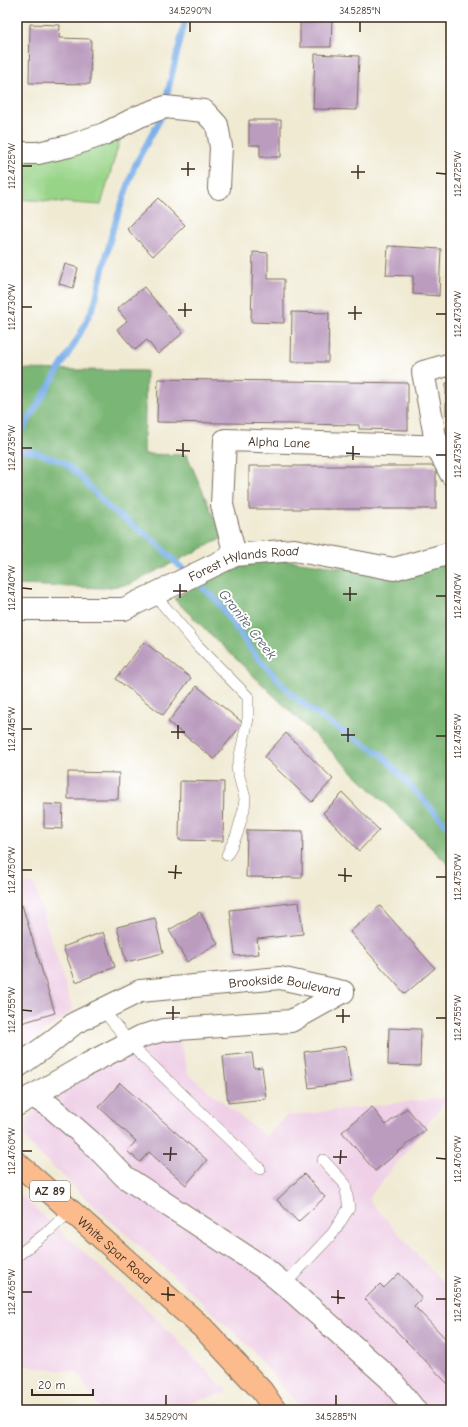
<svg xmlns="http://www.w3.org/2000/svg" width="468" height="1427" font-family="'Comic Neue',sans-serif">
  <rect width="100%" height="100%" fill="#fff"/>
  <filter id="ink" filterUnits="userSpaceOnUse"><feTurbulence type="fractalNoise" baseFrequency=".025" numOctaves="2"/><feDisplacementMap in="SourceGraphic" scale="8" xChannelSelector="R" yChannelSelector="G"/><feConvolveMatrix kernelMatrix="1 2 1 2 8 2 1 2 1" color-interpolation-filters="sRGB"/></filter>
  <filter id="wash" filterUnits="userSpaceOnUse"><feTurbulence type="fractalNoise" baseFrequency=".012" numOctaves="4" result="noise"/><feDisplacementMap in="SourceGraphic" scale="16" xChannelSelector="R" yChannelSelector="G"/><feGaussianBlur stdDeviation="0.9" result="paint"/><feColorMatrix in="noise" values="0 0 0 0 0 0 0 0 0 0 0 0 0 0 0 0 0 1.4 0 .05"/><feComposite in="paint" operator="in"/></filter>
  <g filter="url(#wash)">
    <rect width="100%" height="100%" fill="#f0ead3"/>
    <path fill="#efd0e7" d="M17,883L34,884L73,1010L17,1051Z
      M179,1037L188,1074L265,1136L286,1116L449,1097L368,1199L451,1292V1410H302L249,1347L188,1289L95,1207L29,1144L24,1133L28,1119L32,1113L128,1047Z
      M17,1192L149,1311L228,1392L164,1410H100L78,1373L23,1365L17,1368Z"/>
    <path fill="#98d488" stroke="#6a7f53" d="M124,126L101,205L17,199V157Z"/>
    <path fill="#7ab674" stroke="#5a7049" d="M17,369L146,371L144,454L187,455L223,538L130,584L103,588L17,585Z
      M284,560L391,574L451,561V867L174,599L234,563Z"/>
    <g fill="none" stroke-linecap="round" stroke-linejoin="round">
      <path stroke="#7cb0e9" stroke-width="6" d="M165,103L186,17
        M17,439L79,336L94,305L113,229L135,165L163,114
        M17,450L35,452L63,462L78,474L109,508L152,539L187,573
        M194,579L216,600L253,652L292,695L329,723L381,754L451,830"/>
    </g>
    <g id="blocks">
      <path fill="#bb9cbf" d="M300,17H332L331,47H300Z
        M30,24L60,25L59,38L91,39L90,84L29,83Z
        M315,54L359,56L357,110L313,109Z
        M249,120H281V157H260V145H249Z
        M158,198L185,225L153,256L127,229Z
        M388,246L441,249L439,296L413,294V276L386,275Z
        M253,252L268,253V279H284V323L251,322Z
        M65,264L78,268L73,288L59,284Z
        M144,287L183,333L158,354L147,340L135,350L117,329L127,321L117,309Z
        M292,312L329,313L328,362H291Z
        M158,379L408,383V430L359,429V425L157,422Z
        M446,383H451V415H446Z
        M249,466H436V509H249Z
        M144,642L191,678L163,715L116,679Z
        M197,686L243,723L214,759L168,722Z
        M286,733L333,779L312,802L264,757Z
        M68,772L119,773L118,799H68Z
        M180,781L224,782L223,841L179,840Z
        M343,793L379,830L359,851L323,813Z
        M44,804L63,805L62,829L44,828Z
        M247,830L303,831L302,878L246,877Z
        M299,902L303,934L257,939L259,954L235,956L230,910Z
        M22,905L55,1013L18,1024L17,906Z
        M380,906L435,968L405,994L350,932Z
        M200,912L218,944L187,962L169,930Z
        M155,918L163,953L126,962L117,927Z
        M103,932L115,967L76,982L63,947Z
        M389,1028L421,1029L420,1066L388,1065Z
        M346,1046L351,1082L309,1088L304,1052Z
        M252,1053L254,1068L262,1067L266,1099L228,1103L223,1056Z
        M120,1083L207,1160L186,1185L149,1152L140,1162L127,1151L136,1141L99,1107Z
        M372,1107L386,1125L407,1108L425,1130L375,1171L342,1132Z
        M304,1174L325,1197L298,1222L277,1200Z
        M399,1273L422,1298L414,1306L451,1344V1387L365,1299L380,1284L384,1288Z"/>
    </g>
  </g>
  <g filter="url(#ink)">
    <use href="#blocks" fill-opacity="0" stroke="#7a6d5d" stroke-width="1"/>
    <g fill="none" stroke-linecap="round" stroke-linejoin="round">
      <defs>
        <path id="lane" d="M154,594L197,645L248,697V719L237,769L245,798L244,809L237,834L227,855
          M102,1009L136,1050L260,1169
          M17,1256L50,1230L71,1210
          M284,1285L333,1233L349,1208L345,1184L323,1160"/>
        <g id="street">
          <path d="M17,153H38L69,146L104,134L140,116L165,107L204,111L217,125L221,147L219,188"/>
          <path d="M451,364L423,372L437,447L451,474"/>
          <path id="s1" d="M235,555L222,505L225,440L451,447"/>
          <path id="s2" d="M17,609H124L235,555L294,550L394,569L451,553"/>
          <path id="s3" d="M17,1067L50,1043L75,1023L140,991L280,978L343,992"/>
          <path d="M32,1096L51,1107L90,1141L125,1177L264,1268L292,1291L390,1379L415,1410"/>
          <path d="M17,1105L84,1066L142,1036L164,1030L291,1021L343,992"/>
        </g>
        <g id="primary">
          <path id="s4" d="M17,1163L203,1328L262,1391L275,1410"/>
        </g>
      </defs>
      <use href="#lane" stroke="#7a6d5d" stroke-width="12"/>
      <use href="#street" stroke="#7a6d5d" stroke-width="24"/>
      <use href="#primary" stroke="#7a6d5d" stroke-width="24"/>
      <use href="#lane" stroke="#fff" stroke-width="11"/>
      <use href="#street" stroke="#fff" stroke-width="22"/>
      <use href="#primary" stroke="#fbbb8c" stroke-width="22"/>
    </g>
  </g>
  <path fill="none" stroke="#3b2a1e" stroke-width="1.5" d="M190,32V22M360,32V22M22,166H32M181,169H195M351,172H365M436,173L446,174M188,176V162M358,179V165M22,307H32M178,310H192M348,313H362M436,314H446M185,317V303M355,320V306M22,448H32M176,450L190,451M346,453L360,454M436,455H446M183,457V443M353,460V446M22,588L32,589M173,591H187M343,594H357M436,596H446M180,598V584M350,601V587M22,729H32M171,732H185M341,735H355M436,736H446M178,739V725M348,742V728M22,870H32M168,872L182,873M338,875L352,876M436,877H446M175,879L176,865M345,882V868M22,1010L32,1011M166,1013H180M336,1016H350M436,1018H446M173,1020V1006M343,1023V1009M22,1151H32M163,1154H177M333,1157H347M436,1158L446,1159M170,1161L171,1147M340,1164L341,1150M22,1292H32M161,1294L175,1295M331,1297L345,1298M436,1299H446M168,1301V1287M338,1304V1290M166,1405V1395M336,1405V1395"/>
  <g text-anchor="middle" stroke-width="4" stroke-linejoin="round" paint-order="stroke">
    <rect fill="#fff" stroke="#766a62" stroke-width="1" x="30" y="1181" width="40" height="20" rx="3"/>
    <g font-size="12" font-weight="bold" fill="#3b2a1e">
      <text x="50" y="1195">AZ 89</text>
    </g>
    <g font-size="13" fill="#3b2a1e" stroke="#fff">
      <text dy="5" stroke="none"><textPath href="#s1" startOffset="171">Alpha Lane</textPath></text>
      <text dy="5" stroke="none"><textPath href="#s2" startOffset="237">Forest Hylands Road</textPath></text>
      <text dy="5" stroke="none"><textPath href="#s3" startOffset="291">Brookside Boulevard</textPath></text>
      <text dy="5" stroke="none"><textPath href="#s4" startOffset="131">White Spar Road</textPath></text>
    </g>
    <g font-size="14" font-style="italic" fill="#525965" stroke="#fff">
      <text transform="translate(248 624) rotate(52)" y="5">Granite Creek</text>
    </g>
  </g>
  <rect width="468" height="1427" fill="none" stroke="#fff" stroke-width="44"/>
  <path d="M32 1389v6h61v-6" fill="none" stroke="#3b2a1e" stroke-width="2"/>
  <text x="38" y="1389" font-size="12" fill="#3b2a1e" stroke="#ffffff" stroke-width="3" paint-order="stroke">20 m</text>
  <rect x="22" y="22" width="424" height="1383" fill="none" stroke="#3b2a1e" stroke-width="1.5"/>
  <g font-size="10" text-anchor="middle" fill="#3b2a1e">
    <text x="190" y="14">34.5290°N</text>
    <text x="360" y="14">34.5285°N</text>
    <text transform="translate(11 166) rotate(-90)" y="4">112.4725°W</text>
    <text transform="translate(457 174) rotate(-90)" y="4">112.4725°W</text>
    <text transform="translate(11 307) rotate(-90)" y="4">112.4730°W</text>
    <text transform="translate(457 314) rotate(-90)" y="4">112.4730°W</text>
    <text transform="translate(11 448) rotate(-90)" y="4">112.4735°W</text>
    <text transform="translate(457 455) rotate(-90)" y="4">112.4735°W</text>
    <text transform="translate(11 588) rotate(-90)" y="4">112.4740°W</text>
    <text transform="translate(457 596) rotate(-90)" y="4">112.4740°W</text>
    <text transform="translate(11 729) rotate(-90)" y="4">112.4745°W</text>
    <text transform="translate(457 736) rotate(-90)" y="4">112.4745°W</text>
    <text transform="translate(11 870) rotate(-90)" y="4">112.4750°W</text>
    <text transform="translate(457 877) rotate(-90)" y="4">112.4750°W</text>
    <text transform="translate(11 1010) rotate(-90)" y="4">112.4755°W</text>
    <text transform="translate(457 1018) rotate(-90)" y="4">112.4755°W</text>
    <text transform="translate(11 1151) rotate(-90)" y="4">112.4760°W</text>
    <text transform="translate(457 1159) rotate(-90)" y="4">112.4760°W</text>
    <text transform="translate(11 1292) rotate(-90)" y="4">112.4765°W</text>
    <text transform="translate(457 1299) rotate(-90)" y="4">112.4765°W</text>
    <text x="166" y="1420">34.5290°N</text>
    <text x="336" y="1420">34.5285°N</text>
  </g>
</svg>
